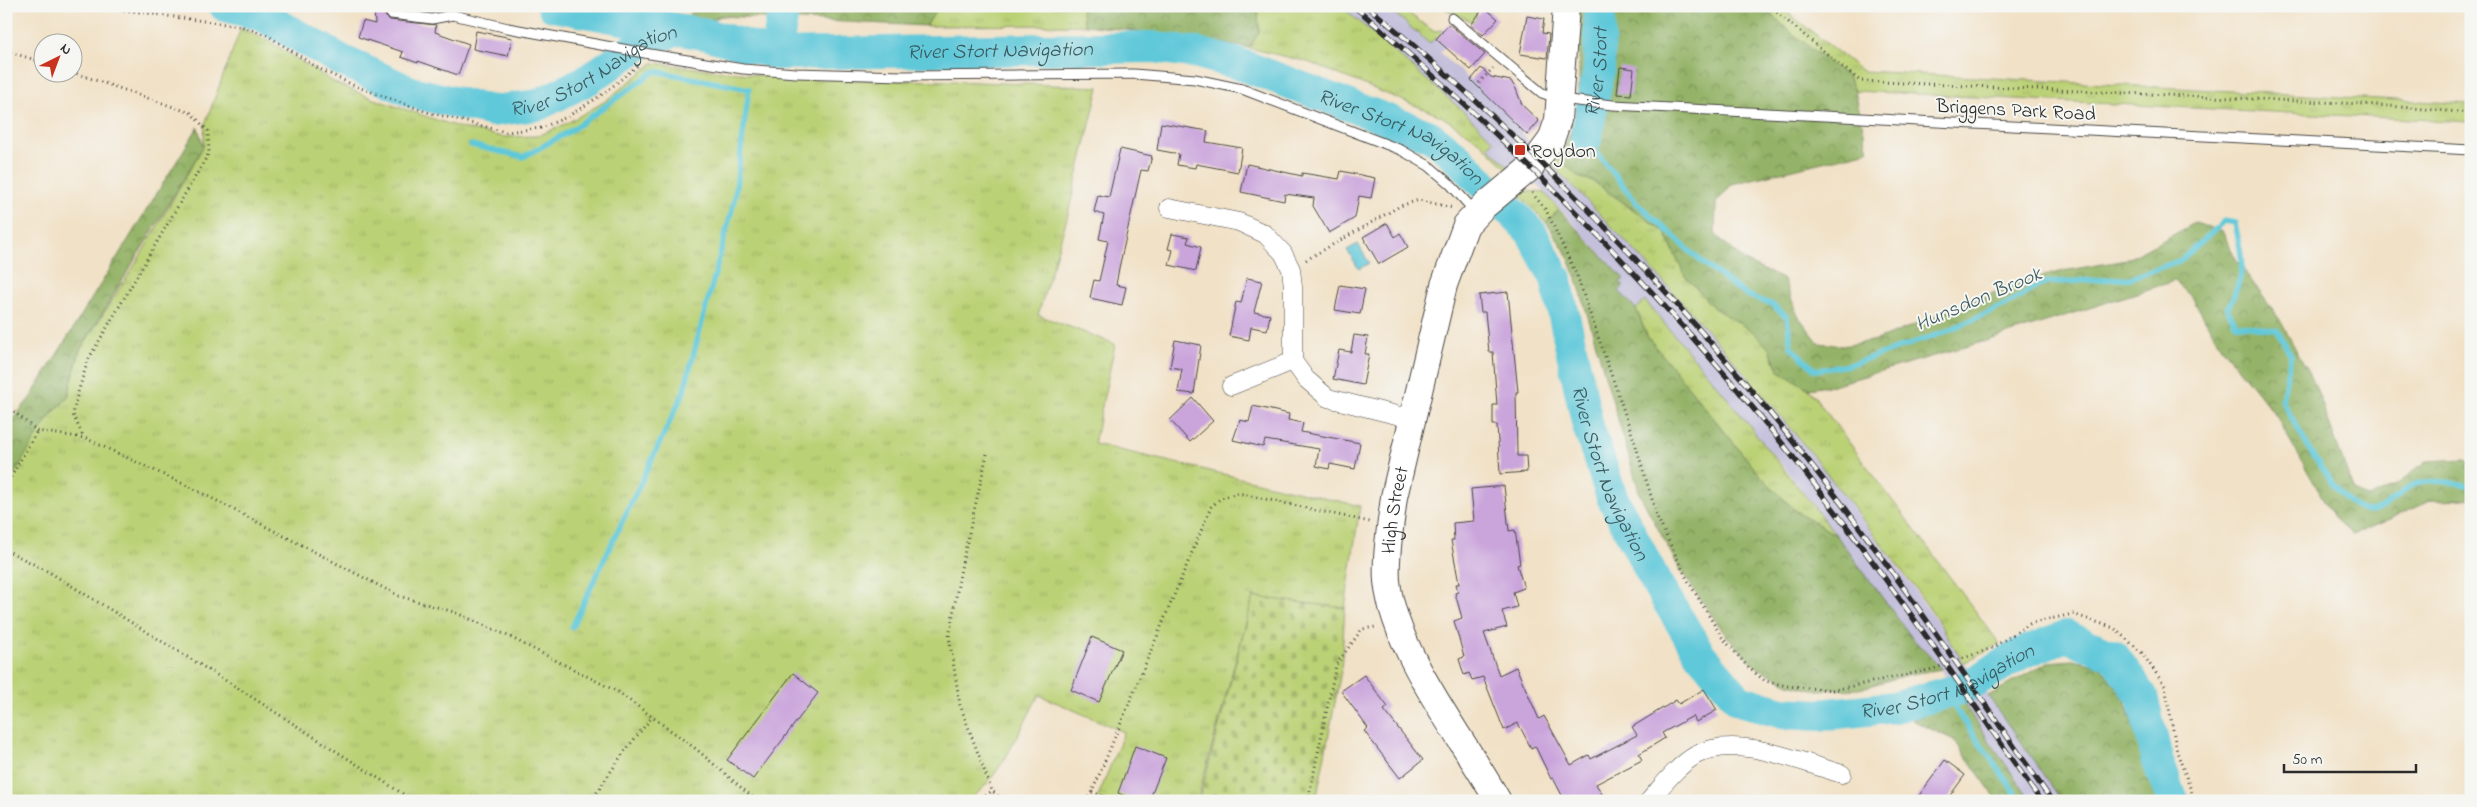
<svg xmlns="http://www.w3.org/2000/svg" width="2477" height="807" font-family="'Indie Flower',sans-serif">
  <defs>
    <pattern id="grass-tufts" width="24" height="20" patternUnits="userSpaceOnUse" patternTransform="scale(1.25)"><rect width="24" height="20" fill="#bbd176"/><path d="M3 7l-1-3M5 7V3M7 7l1-3M15 17l-1-3M17 17v-4M19 17l1-3" fill="none" stroke="#a1b466"/></pattern>
    <pattern id="forest-crowns" width="20" height="18" patternUnits="userSpaceOnUse" patternTransform="scale(1.25)"><rect width="20" height="18" fill="#94b367"/><path d="M2 6a3 3 0 1 1 6 0M12 15a3 3 0 1 1 6 0" fill="none" stroke="#799255"/></pattern>
    <pattern id="cemetery-stones" width="16" height="16" patternUnits="userSpaceOnUse" patternTransform="scale(1.25)"><rect width="16" height="16" fill="#bbd176"/><path d="M2 7V4a2 2 0 0 1 4 0v3zM10 15v-3a2 2 0 0 1 4 0v3z" fill="#a1b466"/></pattern>
  </defs>
  <rect width="100%" height="100%" fill="#f6f6f2"/>
  <filter id="ink" filterUnits="userSpaceOnUse"><feTurbulence type="fractalNoise" baseFrequency=".02" numOctaves="2"/><feDisplacementMap in="SourceGraphic" scale="10" xChannelSelector="R" yChannelSelector="G"/><feConvolveMatrix kernelMatrix="1 2 1 2 8 2 1 2 1" color-interpolation-filters="sRGB"/></filter>
  <filter id="wash" filterUnits="userSpaceOnUse"><feTurbulence type="fractalNoise" baseFrequency=".0096" numOctaves="4" result="noise"/><feDisplacementMap in="SourceGraphic" scale="20" xChannelSelector="R" yChannelSelector="G"/><feGaussianBlur stdDeviation="1.12" result="paint"/><feColorMatrix in="noise" values="0 0 0 0 0 0 0 0 0 0 0 0 0 0 0 0 0 1.4 0 .05"/><feComposite in="paint" operator="in"/></filter>
  <g filter="url(#wash)">
    <rect width="100%" height="100%" fill="#f1e1c6"/>
    <path fill="#c4c0db" d="M1341,6H1386L1430,43L1435,38L1445,47L1440,53L1470,80L1473,77L1481,84L1524,128L1521,132L1532,145L1510,168L1488,147L1493,141L1462,110Z
      M1552,165L1665,282L1750,380L1831,479L1911,585L2062,801H2031L1934,660L1912,638L1789,473L1645,302L1636,309L1619,291L1624,286L1620,282L1624,279L1534,181Z"/>
    <path fill="url(#grass-tufts)" stroke="#737e50" d="M939,6H1080L1085,25L926,26Z
      M1255,6H1341L1462,110L1494,141L1488,147L1510,168L1508,170L1479,141L1441,116L1308,62L1249,48L1259,32L1258,9Z
      M1386,6H1399L1433,31L1443,30L1447,34L1440,42L1435,38L1430,44Z
      M1439,6H1475L1477,24Z
      M1762,6H1779L1862,71L2471,104V122L1855,91L1848,77L1789,31Z
      M241,28L272,43L335,83L374,99L461,128L503,137L538,136L567,123L604,102L653,63L793,79L951,81L1099,87L1067,218L1038,315L1115,344L1094,444L1360,506L1345,608L1253,597L1197,801H1102L1097,799L1124,732L1039,695C1021,727 999,782 967,801H6V486L37,431L68,397L80,350L136,263L203,147L205,124Z
      M1559,158L1578,177L1593,181L1665,232L1685,276L1714,308L1752,331L1770,349L1778,370L1809,389L2000,644L1963,663C1935,610 1890,556 1854,508C1761,387 1659,273 1552,165Z
      M1528,191L1545,193L1559,210L1546,222L1518,194Z
      M1645,301L1717,385L1837,536L1795,510L1758,473L1647,336L1636,309Z"/>
    <path fill="url(#forest-crowns)" stroke="#606f49" d="M695,6H939L926,26L722,16L679,30Z
      M1080,6H1255L1258,9L1259,32L1249,48L1196,38L1085,25Z
      M1579,6H1762L1789,31L1848,77L1855,91L1868,151L1732,184L1716,203L1715,234L1745,261L1784,280L1798,316L1819,343L1842,346L1877,340L2020,282L2068,270L2126,260L2195,223L2222,231L2237,261L2280,320L2315,385L2353,489L2369,498L2399,483L2426,461L2466,459L2471,466V501L2468,499L2433,500L2353,535L2334,518L2275,414L2221,347L2192,297L2174,281L1989,340L1833,385L1809,389L1778,370L1770,349L1752,331L1714,308L1685,276L1665,232L1593,181L1578,177L1559,158L1575,123L1579,94Z
      M198,127L203,147L79,352L68,397L49,417L6,487V427L30,398Z
      M1559,210L1624,279L1620,282L1624,286L1619,291L1636,309L1647,336L1758,473L1795,510L1837,536L1912,638L1942,669L1906,675L1859,689L1813,690L1789,684L1758,668L1727,637L1679,568L1640,495L1577,279L1566,252L1546,222Z
      M2074,660L2101,667L2125,700L2145,766L2160,801H2062L1988,696L2048,662Z
      M1963,700L1968,710L2031,801H1998L1954,740L1912,720Z"/>
    <path fill="url(#cemetery-stones)" stroke="#737e50" d="M1253,597L1345,608L1341,671L1316,801H1199Z"/>
    <path fill="#5fc8d9" stroke="#457a82" d="M1358,244L1369,263L1359,269L1347,250Z"/>
    <g fill="none" stroke-linecap="round" stroke-linejoin="round">
      <path stroke="#5fc8d9" stroke-width="5.5" d="M1586,139L1637,203L1704,264L1746,295L1771,304L1787,317L1791,347L1815,370L1849,365L1945,332L2007,304L2043,283L2131,278L2181,260L2224,221L2235,223C2243,263 2247,272 2227,309L2236,324L2277,330L2291,355L2282,400C2295,424 2336,503 2362,510C2383,516 2395,495 2411,486C2424,479 2458,481 2471,487
        M471,145L523,157L570,131L655,71L749,89L734,202L683,394L572,627
        M1944,693L2021,801"/>
      <g stroke="#5fc8d9" stroke-width="32">
        <path id="s1" d="M225,6L261,15L341,60L411,92L492,111L538,105L589,79L649,38L679,30"/>
        <path id="s2" d="M553,6L709,35L776,54L1153,47L1198,53L1239,64L1430,136L1458,158L1531,232L1556,279L1588,426L1612,497L1656,582L1700,654L1739,700L1782,713L1820,715L1895,707L1964,688L2022,653L2066,636L2114,656L2142,696L2158,762L2173,801"/>
        <path d="M776,54L784,6"/>
        <path id="s3" d="M1586,139L1599,69L1600,6"/>
      </g>
    </g>
    <g id="blocks">
      <path fill="#caa5dc" d="M374,6H439L438,11L432,13L389,8L386,11L385,16L390,20L436,25L435,32L469,44L458,75L418,61V63L401,57L403,52L358,37L363,21L375,24Z
        M1484,7L1498,19L1483,35L1471,25Z
        M1527,16L1544,19L1542,33L1549,34L1547,58L1520,54Z
        M1449,24L1485,54L1471,70L1436,39Z
        M476,31L512,38L508,56L473,49Z
        M1620,67L1634,69L1631,95L1617,94Z
        M1481,68L1491,77L1511,81L1516,89L1522,105L1539,121L1527,135L1471,80Z
        M1161,123L1208,131L1206,142L1242,148L1238,172L1196,164L1195,168L1177,165L1179,154L1157,150Z
        M1120,149L1152,156L1148,171L1141,170L1119,268L1116,285L1126,287L1122,305L1090,298L1094,280L1099,281L1108,241L1099,239L1104,215L1094,212L1098,195L1109,197Z
        M1247,164L1302,176V173L1339,179L1341,171L1375,178L1371,198L1359,196L1355,218L1329,233L1313,206L1314,198L1285,194L1284,201L1241,192Z
        M1387,223L1395,237L1400,233L1408,247L1379,264L1363,237Z
        M1172,234L1189,237L1187,243L1201,247L1196,271L1169,265L1173,250L1168,249Z
        M1247,278L1262,281L1254,312L1270,315L1267,330L1251,327L1249,340L1229,336L1236,302L1241,303Z
        M1340,285L1365,289L1360,314L1335,310Z
        M1508,292L1518,392H1516L1517,456H1526L1527,472L1500,474L1497,425H1493V405H1497L1493,352H1489L1485,312H1481L1479,295Z
        M1354,335L1368,337L1365,354H1369L1363,385L1333,379L1339,350L1351,352Z
        M1175,340L1201,345L1194,394L1178,392L1182,369L1170,367Z
        M1193,398L1213,421L1190,442L1170,420Z
        M1253,406L1289,414L1288,420L1303,423L1301,432L1360,443L1355,469L1330,464L1329,469L1316,466L1319,449L1265,440L1263,447L1233,440L1240,420L1249,422Z
        M1504,486L1509,531L1515,530L1520,564L1517,565L1524,588L1513,592L1517,607L1502,611L1507,627L1484,633L1499,675L1516,667L1539,719L1544,716L1571,765L1589,755L1591,759L1637,735L1632,727L1676,700L1679,704L1704,689L1717,710L1696,722L1693,716L1662,733L1665,738L1639,754L1642,760L1596,784L1606,801H1565L1553,778L1551,779L1535,746L1531,748L1518,723L1504,730L1483,677L1472,680L1469,673L1464,675L1459,659L1464,657L1454,621L1462,618L1455,593L1458,592L1456,584H1459L1451,540H1454L1453,523L1474,521L1471,489Z
        M1092,637L1122,650L1099,702L1071,690Z
        M793,673L818,693L753,779L727,760Z
        M1364,675L1388,707L1384,710L1423,760L1400,778L1364,731L1368,728L1341,691Z
        M1135,746L1166,758L1149,801H1137L1118,793Z
        M1945,760L1965,775L1946,801H1915Z"/>
    </g>
  </g>
  <g filter="url(#ink)">
    <use href="#blocks" fill-opacity="0" stroke="#494642" stroke-width="1"/>
    <g fill="none" stroke-linecap="round" stroke-linejoin="round">
      <defs>
        <path id="lane" d="M391,14L432,19L453,15L508,28L650,54L743,69L796,73L902,76L1134,74L1195,79L1242,89L1401,150L1429,166L1450,184L1476,213
          M1452,18L1542,93L1560,99L1613,105L2471,150"/>
        <path id="street" d="M1169,208L1239,222L1265,234L1283,253L1291,269L1293,287V361L1306,379L1328,398L1412,419
          M1231,386L1293,361
          M1649,801C1663,785 1677,766 1696,755C1736,733 1800,762 1842,774"/>
        <g id="secondary">
          <path id="s4" d="M1498,801C1463,738 1394,652 1387,581C1385,556 1391,523 1394,497L1444,285L1466,225L1483,207L1531,167L1551,140L1558,120L1566,6"/>
        </g>
      </defs>
      <use href="#lane" stroke="#494642" stroke-width="11"/>
      <use href="#street" stroke="#494642" stroke-width="19"/>
      <use href="#secondary" stroke="#494642" stroke-width="28"/>
      <path stroke="#494642" stroke-width="3" stroke-dasharray="1 4" stroke-linecap="butt" d="M94,6L240,26L267,35L318,68L355,86L427,112L506,132L541,128L567,117L606,92L638,65
        M1769,6L1860,81L2365,104L2471,113
        M6,51L42,62
        M72,72L191,113L208,131L209,153L88,360L76,399L73,415L84,438
        M1479,83L1493,68
        M1532,193L1546,210L1577,276L1635,443L1658,519L1687,579L1721,636L1747,666L1765,681L1787,686L1834,690L1933,669L1992,648L2031,623L2073,614L2114,628L2142,653L2165,686L2177,752L2195,801
        M1306,260L1400,206L1419,200L1453,208
        M6,405L37,431L85,438L194,489L399,596L454,612L502,633L618,692L696,749L757,801
        M987,454L961,568L949,637L960,705L992,791
        M6,486L37,431
        M6,550L49,572L233,685L414,801
        M1092,792L1115,801
        M591,801L624,752L652,717
        M977,801L992,791L1004,801
        M1085,801L1092,792L1211,507L1221,498L1238,493L1370,522
        M1308,801L1336,665L1362,629L1376,627"/>
      <use href="#lane" stroke="#fff" stroke-width="9"/>
      <use href="#street" stroke="#fff" stroke-width="18"/>
      <use href="#secondary" stroke="#fff" stroke-width="26"/>
      <defs>
        <path id="rail" d="M1354,6C1502,133 1639,269 1763,420C1863,541 1951,672 2041,801
          M1367,6C1541,150 1698,316 1835,495C1911,594 1980,698 2052,801"/>
      </defs>
      <use href="#rail" stroke="#2b2b2b" stroke-width="5.5"/>
      <use href="#rail" stroke="#f6f6f2" stroke-width="4" stroke-dasharray="11" stroke-linecap="butt"/>
    </g>
  </g>
  <rect fill="#c8321e" stroke="#f6f6f2" stroke-width="2" x="1514" y="144" width="12" height="12" rx="2.5"/>
  <g text-anchor="middle" stroke-width="4" stroke-linejoin="round" paint-order="stroke">
    <g font-size="20" fill="#2b2b2b" stroke="#f6f6f2">
      <text transform="translate(2016 109) rotate(3)" y="7">Briggens Park Road</text>
      <text dy="7" stroke="none"><textPath href="#s4" startOffset="320">High Street</textPath></text>
    </g>
    <g font-size="20" fill="#2b2b2b" stroke="#f6f6f2" text-anchor="start">
      <text x="1531" y="157">Roydon</text>
    </g>
    <g font-size="21" font-style="italic" fill="#3b5a5f" stroke="#f6f6f2">
      <text dy="7" stroke="none"><textPath href="#s2" startOffset="452">River Stort Navigation</textPath></text>
      <text dy="7" stroke="none"><textPath href="#s1" startOffset="400">River Stort Navigation</textPath></text>
      <text dy="7" stroke="none"><textPath href="#s3" startOffset="68">River Stort</textPath></text>
      <text dy="7" stroke="none"><textPath href="#s2" startOffset="872">River Stort Navigation</textPath></text>
      <text transform="translate(1978 298) rotate(-23)" y="7">Hunsdon Brook</text>
      <text dy="7" stroke="none"><textPath href="#s2" startOffset="1292">River Stort Navigation</textPath></text>
      <text dy="7" stroke="none"><textPath href="#s2" startOffset="1772">River Stort Navigation</textPath></text>
    </g>
  </g>
  <rect width="2477" height="807" fill="none" stroke="#f6f6f2" stroke-width="25"/>
  <g transform="translate(58 58) rotate(42)"><circle r="24" fill="#f6f6f2" stroke="#a5a5a2"/>
  <path d="M0-4L9 19L0 12L-9 19Z" fill="#c8321e"/>
  <text y="-8" font-size="14" font-weight="bold" text-anchor="middle" fill="#2b2b2b">N</text>
  </g>
  <path d="M2284 764v8h132v-8" fill="none" stroke="#2b2b2b" stroke-width="2.5"/>
  <text x="2292" y="764" font-size="15" fill="#2b2b2b" stroke="#f6f6f2" stroke-width="4" paint-order="stroke">50 m</text>
</svg>
